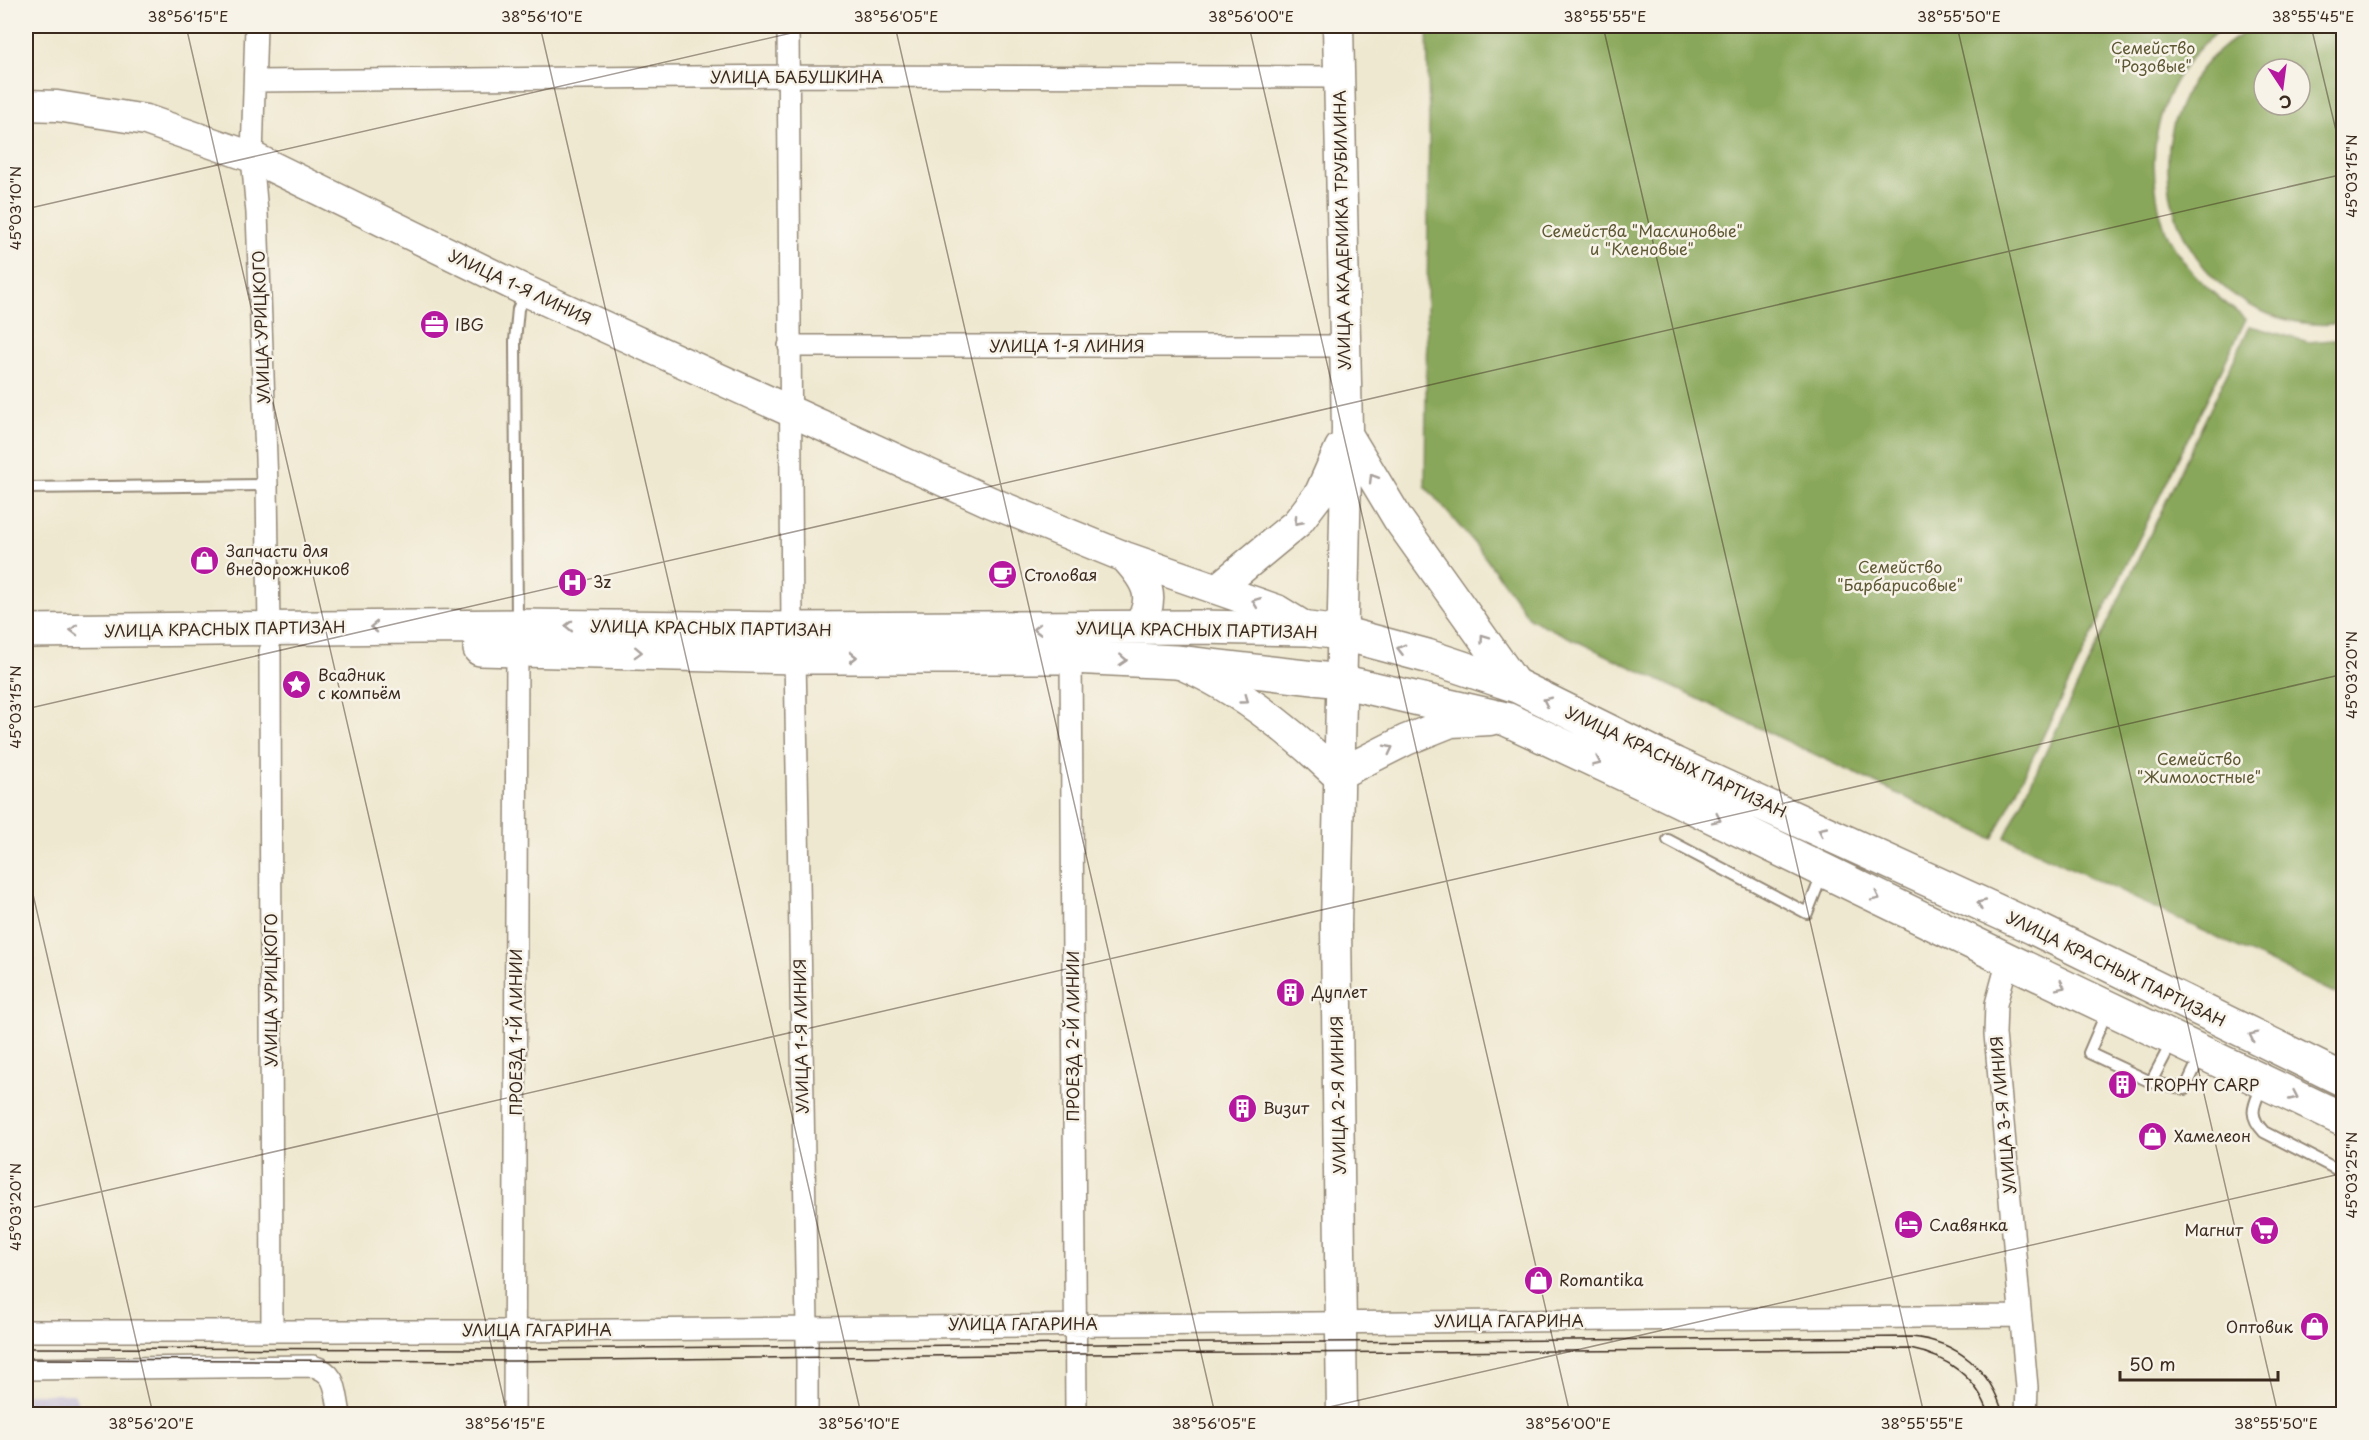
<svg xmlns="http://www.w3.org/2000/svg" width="2369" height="1440" font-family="'Playpen Sans',sans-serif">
  <rect width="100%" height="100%" fill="#f7f3e8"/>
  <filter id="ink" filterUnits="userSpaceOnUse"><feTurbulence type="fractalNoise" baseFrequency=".0167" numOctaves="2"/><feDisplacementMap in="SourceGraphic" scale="12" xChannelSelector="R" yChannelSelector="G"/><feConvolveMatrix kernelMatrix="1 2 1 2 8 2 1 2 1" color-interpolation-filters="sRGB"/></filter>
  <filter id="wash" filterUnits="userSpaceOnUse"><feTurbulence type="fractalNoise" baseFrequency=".008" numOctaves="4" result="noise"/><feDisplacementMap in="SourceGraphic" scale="24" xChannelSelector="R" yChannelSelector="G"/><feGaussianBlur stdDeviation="1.35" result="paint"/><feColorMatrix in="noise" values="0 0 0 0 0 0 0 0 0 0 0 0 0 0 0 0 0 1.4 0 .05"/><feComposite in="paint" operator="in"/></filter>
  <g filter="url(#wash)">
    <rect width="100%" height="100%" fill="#efe8d0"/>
    <path fill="#c8c0d8" d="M26,1394H74L83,1414H26Z"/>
    <path fill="#89a75a" stroke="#62683c" stroke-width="1.5" fill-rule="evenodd" d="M1427,26H2224C2171,67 2145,129 2157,196C2159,210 2163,227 2170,240C2189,274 2215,296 2246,319L1993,839L1530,619L1479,549L1425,486L1429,122Z
      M2257,26H2343V323C2316,327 2284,322 2259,310C2140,252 2136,83 2257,26ZM2264,69H2300V105H2264Z
      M2250,326L2309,342L2343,339V997L2005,837Z"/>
  </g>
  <g filter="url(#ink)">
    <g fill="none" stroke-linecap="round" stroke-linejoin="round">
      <defs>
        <path id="lane" d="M26,488L267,485
          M517,622L515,341L518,309L525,294
          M1668,840L1807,913L1822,875
          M2107,1011L2089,1053L2151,1082L2172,1042
          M2151,1082L2185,1089L2201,1055
          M2262,1086C2254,1106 2247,1114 2264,1132L2344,1173"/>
        <path id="street" d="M256,26L252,157L257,213L267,485L269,628
          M788,26L792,629
          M255,81L787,76L1338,77
          M789,346H1344
          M270,651L272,1330
          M795,657L807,1326V1414
          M1071,657L1076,1414
          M2008,960L1996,1004L1995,1034L2027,1387L2026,1414
          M26,1331H516L2020,1316
          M26,1369L313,1366C338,1373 335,1392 340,1414
          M514,1414L517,649"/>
        <path id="secondary" d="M1338,26L1347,428L1336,926L1342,1414
          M26,105L57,106L146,120L252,157L526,291L990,502L1125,557L1277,610L1308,629
          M1347,434L1398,519L1517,686
          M1125,557C1147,581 1158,598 1137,628
          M1217,589L1297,523L1320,493L1340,448
          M1185,666C1242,691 1293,733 1337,775
          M1337,775L1406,740L1451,722L1490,720"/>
        <path id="highway" d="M26,631L517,626L792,629L1198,627L1308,629L1341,633L1427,656L1517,686L1675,764L2034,928L2344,1080
          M480,649L795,657H1071L1176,662L1340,681L1506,719L1664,793L2008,960L2344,1120"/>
      </defs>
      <use href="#lane" stroke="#958977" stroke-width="14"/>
      <use href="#street" stroke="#958977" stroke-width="24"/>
      <use href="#secondary" stroke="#958977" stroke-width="33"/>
      <use href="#highway" stroke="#958977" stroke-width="36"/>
      <use href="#lane" stroke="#fff" stroke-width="10"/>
      <use href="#street" stroke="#fff" stroke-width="21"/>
      <use href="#secondary" stroke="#fff" stroke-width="30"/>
      <use href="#highway" stroke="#fff" stroke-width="33"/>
      <path stroke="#3b2a1e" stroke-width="1.5" d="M26,1348L515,1349L1911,1337C1957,1341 1991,1370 2003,1414
        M26,1359L514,1361L1076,1354L1910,1349C1947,1356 1977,1378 1989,1414"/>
    </g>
    <defs><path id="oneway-chevron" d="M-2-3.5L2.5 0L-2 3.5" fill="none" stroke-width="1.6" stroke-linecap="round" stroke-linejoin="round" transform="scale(1.5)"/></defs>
    <g stroke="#a79f9a">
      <use href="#oneway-chevron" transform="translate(1373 478) rotate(-121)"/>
      <use href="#oneway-chevron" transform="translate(1298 521) rotate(132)"/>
      <use href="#oneway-chevron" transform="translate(1256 602) rotate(-159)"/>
      <use href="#oneway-chevron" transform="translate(569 626) rotate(-179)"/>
      <use href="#oneway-chevron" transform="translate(374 627) rotate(179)"/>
      <use href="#oneway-chevron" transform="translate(1037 629) rotate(180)"/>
      <use href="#oneway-chevron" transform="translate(74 630) rotate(179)"/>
      <use href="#oneway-chevron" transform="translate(1484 638) rotate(-126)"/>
      <use href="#oneway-chevron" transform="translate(1401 649) rotate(-166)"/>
      <use href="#oneway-chevron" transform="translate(638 652) rotate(2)"/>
      <use href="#oneway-chevron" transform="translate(853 657)"/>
      <use href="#oneway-chevron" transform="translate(1123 660) rotate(3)"/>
      <use href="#oneway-chevron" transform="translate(1245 700) rotate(36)"/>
      <use href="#oneway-chevron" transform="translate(1547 701) rotate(-154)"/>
      <use href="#oneway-chevron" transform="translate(1389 749) rotate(-27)"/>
      <use href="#oneway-chevron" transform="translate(1597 762) rotate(25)"/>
      <use href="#oneway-chevron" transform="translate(1717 819) rotate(26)"/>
      <use href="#oneway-chevron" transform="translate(1822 831) rotate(-155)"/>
      <use href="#oneway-chevron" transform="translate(1876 897) rotate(26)"/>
      <use href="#oneway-chevron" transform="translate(1981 904) rotate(-155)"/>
      <use href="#oneway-chevron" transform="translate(2061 986) rotate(26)"/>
      <use href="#oneway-chevron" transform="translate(2253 1036) rotate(-154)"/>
      <use href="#oneway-chevron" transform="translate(2294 1096) rotate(25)"/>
    </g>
  </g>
  <path fill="none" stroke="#3b2a1e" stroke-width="1.5" stroke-opacity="0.45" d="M186,26L507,1414M540,26L861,1414M895,26L1215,1414M1249,26L1570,1414M1603,26L1924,1414M1957,26L2278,1414M2311,26L2344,164M26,209L822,26M26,709L2344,174M26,864L153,1414M26,1209L2344,674M1299,1414L2344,1173"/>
  <defs>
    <symbol id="office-disc" viewBox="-11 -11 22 22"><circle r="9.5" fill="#b5179e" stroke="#f7f3e8"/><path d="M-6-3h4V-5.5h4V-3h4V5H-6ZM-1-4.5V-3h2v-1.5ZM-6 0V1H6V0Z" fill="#fff"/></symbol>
    <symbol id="shop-disc" viewBox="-11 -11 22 22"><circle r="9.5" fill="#b5179e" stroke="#f7f3e8"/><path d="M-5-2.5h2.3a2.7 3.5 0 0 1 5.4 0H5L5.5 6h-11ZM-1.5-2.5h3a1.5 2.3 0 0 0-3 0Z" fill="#fff"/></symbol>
    <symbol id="cafe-disc" viewBox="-11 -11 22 22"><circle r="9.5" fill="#b5179e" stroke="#f7f3e8"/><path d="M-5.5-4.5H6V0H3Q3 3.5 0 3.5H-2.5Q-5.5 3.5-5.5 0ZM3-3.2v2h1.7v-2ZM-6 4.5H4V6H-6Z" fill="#fff"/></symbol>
    <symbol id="hospital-disc" viewBox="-11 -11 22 22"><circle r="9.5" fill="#b5179e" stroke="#f7f3e8"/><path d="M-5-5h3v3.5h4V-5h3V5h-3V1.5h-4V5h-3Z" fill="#fff"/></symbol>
    <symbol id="sight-disc" viewBox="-11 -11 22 22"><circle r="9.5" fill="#b5179e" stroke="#f7f3e8"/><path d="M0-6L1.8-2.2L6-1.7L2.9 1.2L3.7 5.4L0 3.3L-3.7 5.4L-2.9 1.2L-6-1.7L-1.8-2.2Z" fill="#fff"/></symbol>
    <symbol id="building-disc" viewBox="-11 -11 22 22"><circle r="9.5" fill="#b5179e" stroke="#f7f3e8"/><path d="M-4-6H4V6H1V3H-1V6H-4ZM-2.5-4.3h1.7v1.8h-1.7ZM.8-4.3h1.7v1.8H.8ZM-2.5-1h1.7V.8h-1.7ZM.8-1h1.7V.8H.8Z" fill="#fff"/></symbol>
    <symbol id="hotel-disc" viewBox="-11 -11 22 22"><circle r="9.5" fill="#b5179e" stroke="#f7f3e8"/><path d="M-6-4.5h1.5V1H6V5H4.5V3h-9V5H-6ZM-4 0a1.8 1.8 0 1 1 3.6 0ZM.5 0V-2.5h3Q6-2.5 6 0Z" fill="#fff"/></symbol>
    <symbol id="supermarket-disc" viewBox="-11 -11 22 22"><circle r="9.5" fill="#b5179e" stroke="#f7f3e8"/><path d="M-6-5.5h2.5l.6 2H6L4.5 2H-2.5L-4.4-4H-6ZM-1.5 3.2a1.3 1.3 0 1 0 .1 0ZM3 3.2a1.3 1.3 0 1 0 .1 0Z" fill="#fff"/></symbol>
  </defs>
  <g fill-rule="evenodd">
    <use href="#office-disc" x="418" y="308" width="33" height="33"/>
    <use href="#shop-disc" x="188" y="544" width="33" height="33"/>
    <use href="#cafe-disc" x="986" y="558" width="33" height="33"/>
    <use href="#hospital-disc" x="556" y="566" width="33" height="33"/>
    <use href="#sight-disc" x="280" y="668" width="33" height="33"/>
    <use href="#building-disc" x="1274" y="976" width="33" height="33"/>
    <use href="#building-disc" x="2106" y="1068" width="33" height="33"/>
    <use href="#building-disc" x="1226" y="1092" width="33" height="33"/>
    <use href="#shop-disc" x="2136" y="1120" width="33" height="33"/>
    <use href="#hotel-disc" x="1892" y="1208" width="33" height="33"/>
    <use href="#supermarket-disc" x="2248" y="1214" width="33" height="33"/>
    <use href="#shop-disc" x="1522" y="1264" width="33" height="33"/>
    <use href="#shop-disc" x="2298" y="1310" width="33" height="33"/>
  </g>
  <g text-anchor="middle" stroke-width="5" stroke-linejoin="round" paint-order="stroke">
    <g font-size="16" fill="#5d5733" stroke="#f7f3e8">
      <text x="2153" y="54">Семейство<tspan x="2153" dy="18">"Розовые"</tspan></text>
      <text x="1642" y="237">Семейства "Маслиновые"<tspan x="1642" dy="18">и "Кленовые"</tspan></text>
      <text x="1900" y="573">Семейство<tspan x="1900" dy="18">"Барбарисовые"</tspan></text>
      <text x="2199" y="765">Семейство<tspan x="2199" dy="18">"Жимолостные"</tspan></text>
    </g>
    <g font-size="16" fill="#3b2a1e" stroke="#f7f3e8">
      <text x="797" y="83">УЛИЦА БАБУШКИНА</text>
      <text transform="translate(1342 230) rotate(-91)" y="6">УЛИЦА АКАДЕМИКА ТРУБИЛИНА</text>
      <text transform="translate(520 287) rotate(25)" y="6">УЛИЦА 1-Я ЛИНИЯ</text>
      <text transform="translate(261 327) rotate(-92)" y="6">УЛИЦА УРИЦКОГО</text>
      <text x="1067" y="352">УЛИЦА 1-Я ЛИНИЯ</text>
      <text transform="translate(711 628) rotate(1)" y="6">УЛИЦА КРАСНЫХ ПАРТИЗАН</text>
      <text transform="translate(225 629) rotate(-1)" y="6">УЛИЦА КРАСНЫХ ПАРТИЗАН</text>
      <text transform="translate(1197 630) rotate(1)" y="6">УЛИЦА КРАСНЫХ ПАРТИЗАН</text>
      <text transform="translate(1676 762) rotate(25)" y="6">УЛИЦА КРАСНЫХ ПАРТИЗАН</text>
      <text transform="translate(2116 969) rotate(26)" y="6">УЛИЦА КРАСНЫХ ПАРТИЗАН</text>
      <text transform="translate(271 990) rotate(-90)" y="6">УЛИЦА УРИЦКОГО</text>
      <text transform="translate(516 1032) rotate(-90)" y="6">ПРОЕЗД 1-Й ЛИНИИ</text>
      <text transform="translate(801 1036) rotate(-91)" y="6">УЛИЦА 1-Я ЛИНИЯ</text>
      <text transform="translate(1073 1036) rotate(-90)" y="6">ПРОЕЗД 2-Й ЛИНИИ</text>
      <text transform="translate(1338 1095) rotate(-91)" y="6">УЛИЦА 2-Я ЛИНИЯ</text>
      <text transform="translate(2003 1115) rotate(-95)" y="6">УЛИЦА 3-Я ЛИНИЯ</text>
      <text x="1509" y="1327">УЛИЦА ГАГАРИНА</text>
      <text x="1023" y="1330">УЛИЦА ГАГАРИНА</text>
      <text x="537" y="1336">УЛИЦА ГАГАРИНА</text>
    </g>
    <g font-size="16" fill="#3b2a1e" stroke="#f7f3e8" text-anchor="start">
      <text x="455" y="331">IBG</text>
      <text x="226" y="557">Запчасти для<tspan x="226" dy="18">внедорожников</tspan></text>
      <text x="1024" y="581">Столовая</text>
      <text x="593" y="588">3z</text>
      <text x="318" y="681">Всадник<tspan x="318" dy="18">с компьём</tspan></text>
      <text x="1312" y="998">Дуплет</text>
      <text x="2143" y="1091">TROPHY CARP</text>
      <text x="1263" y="1114">Визит</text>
      <text x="2174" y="1142">Хамелеон</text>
      <text x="1929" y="1231">Славянка</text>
      <text x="2243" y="1236" text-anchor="end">Магнит</text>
      <text x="1559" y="1286">Romantika</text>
      <text x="2293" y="1333" text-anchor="end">Оптовик</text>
    </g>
  </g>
  <rect width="2369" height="1440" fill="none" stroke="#f7f3e8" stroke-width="66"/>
  <g transform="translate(2282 87) rotate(167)"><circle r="28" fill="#f7f3e8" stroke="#aca397" stroke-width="1.5"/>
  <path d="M0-4.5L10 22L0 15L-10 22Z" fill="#b5179e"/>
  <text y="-9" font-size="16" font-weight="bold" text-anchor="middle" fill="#3b2a1e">С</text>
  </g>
  <path d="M2120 1371v9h158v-9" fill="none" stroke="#3b2a1e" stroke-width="3"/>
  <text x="2129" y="1371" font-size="18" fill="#3b2a1e" stroke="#f7f3e8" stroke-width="4.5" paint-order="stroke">50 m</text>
  <rect x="33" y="33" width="2303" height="1374" fill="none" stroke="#3b2a1e" stroke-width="2"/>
  <g font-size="15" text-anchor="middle" fill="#3b2a1e">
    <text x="188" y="22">38°56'15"E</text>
    <text x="542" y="22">38°56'10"E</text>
    <text x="896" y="22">38°56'05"E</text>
    <text x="1251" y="22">38°56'00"E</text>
    <text x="1605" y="22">38°55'55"E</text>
    <text x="1959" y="22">38°55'50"E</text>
    <text x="2313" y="22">38°55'45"E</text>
    <text transform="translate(2352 176) rotate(-90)" y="5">45°03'15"N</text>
    <text transform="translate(16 208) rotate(-90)" y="5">45°03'10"N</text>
    <text transform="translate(2352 675) rotate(-90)" y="5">45°03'20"N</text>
    <text transform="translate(16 707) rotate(-90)" y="5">45°03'15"N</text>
    <text transform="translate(2352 1175) rotate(-90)" y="5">45°03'25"N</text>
    <text transform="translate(16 1207) rotate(-90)" y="5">45°03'20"N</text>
    <text x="151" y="1429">38°56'20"E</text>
    <text x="505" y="1429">38°56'15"E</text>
    <text x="859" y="1429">38°56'10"E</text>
    <text x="1214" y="1429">38°56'05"E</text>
    <text x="1568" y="1429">38°56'00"E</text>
    <text x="1922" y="1429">38°55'55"E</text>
    <text x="2276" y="1429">38°55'50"E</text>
  </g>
</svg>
